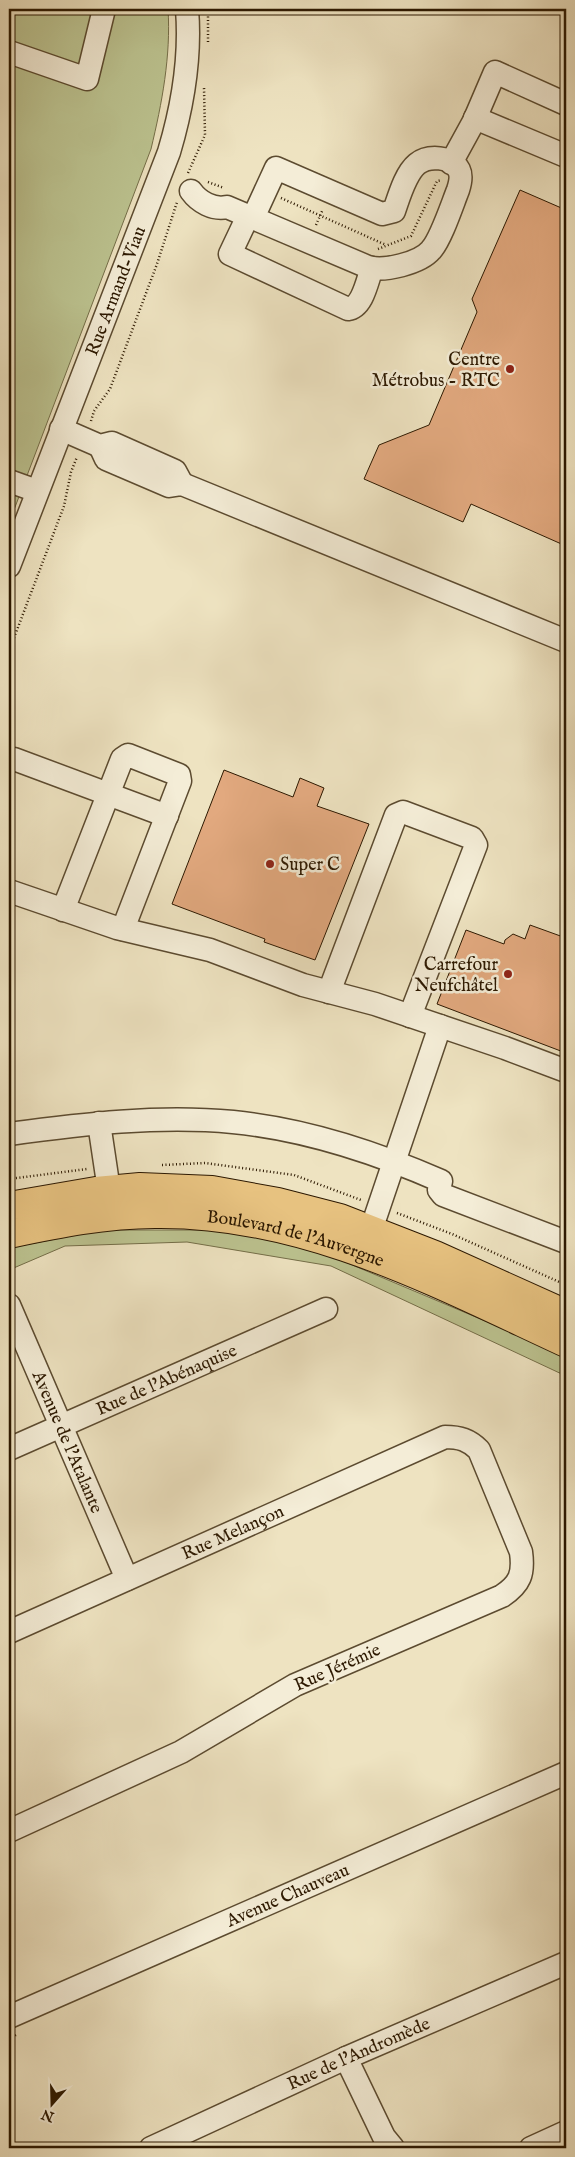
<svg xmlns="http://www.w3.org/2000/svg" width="575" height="2157" font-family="'IM FELL English',serif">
  <rect width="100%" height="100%" fill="#eee3c1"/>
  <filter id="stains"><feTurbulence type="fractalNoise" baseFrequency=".004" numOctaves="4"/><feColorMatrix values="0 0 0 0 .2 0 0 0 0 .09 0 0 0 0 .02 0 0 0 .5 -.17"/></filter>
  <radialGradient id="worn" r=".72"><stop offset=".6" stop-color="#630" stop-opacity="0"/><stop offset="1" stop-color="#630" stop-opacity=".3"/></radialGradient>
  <path fill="#bcc390" stroke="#746e48" d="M9,9H168C171,56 162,103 151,149L9,523Z
    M102,1230H217L269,1238L331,1256L566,1355V1376L331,1266L187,1242L65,1246L9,1270V1248Z"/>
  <path fill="#e2a97f" stroke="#2c1800" d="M520,190L566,210V546L471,504L463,522L364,479L379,445L429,425L477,312L472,299Z
    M224,770L293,797L300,778L324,788L317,806L369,824L315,960L264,942L265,939L172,904Z
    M530,925L566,938V1053L437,1004L466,930L504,944L505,940L513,934L525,939Z"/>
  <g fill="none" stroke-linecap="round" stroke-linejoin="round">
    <defs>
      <g id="minor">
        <path d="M9,52L87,79L104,9"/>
        <path d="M475,118L566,156"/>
        <path d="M451,163L474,121L495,72L566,104"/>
        <path d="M191,191C199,202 213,210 227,207L368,267C384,272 420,263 431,250C441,239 452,205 458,190C460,184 462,176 459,170C452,156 428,155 417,164C405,174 399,197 394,211L382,214L276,168L253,218"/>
        <path d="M248,216L230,254L348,309C363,307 367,281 372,268"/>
        <path d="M61,429L100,446L112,443L175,471L182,484"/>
        <path d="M100,446L106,459L169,486L182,484L566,641"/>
        <path d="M9,481L37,491"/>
        <path id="s1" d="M9,566L169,152C183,105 191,58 187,9"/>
        <path d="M9,761L14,759L167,816"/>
        <path d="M9,891L117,928L210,950L303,985L375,1004L505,1048L566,1071"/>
        <path d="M63,910L122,759L128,755L179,775L180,781L123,929"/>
        <path d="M329,992L396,815L403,812L472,838L476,845L410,1016"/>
        <path d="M99,1123L109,1190"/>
        <path d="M9,1134C83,1124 158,1115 233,1122C305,1129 375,1152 441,1181L439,1190L443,1195L566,1242"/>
        <path d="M371,1230L440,1026"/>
        <path id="s2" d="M9,1305L127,1579"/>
        <path id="s3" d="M9,1449L326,1309"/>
        <path id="s4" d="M9,1632L445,1437C460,1437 469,1440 479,1450L521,1552C524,1574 520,1584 502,1596L295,1685L181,1752L9,1831"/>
        <path id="s5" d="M9,2017L566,1773"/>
        <path d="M346,2058L384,2137L393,2148"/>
        <path id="s6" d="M151,2148L346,2058L566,1963"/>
        <path d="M531,2148L566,2132"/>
      </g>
      <g id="major">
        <path d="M9,1206L96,1191L140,1187L212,1190L278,1202L340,1218L435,1255L566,1314"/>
        <path id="s7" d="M9,1234C57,1224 105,1214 155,1214C304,1212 434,1282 566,1343"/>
      </g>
    </defs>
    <use href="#minor" stroke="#5c4b30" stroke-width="25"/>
    <use href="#major" stroke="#2c1800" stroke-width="30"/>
    <path stroke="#2c1800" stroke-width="2.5" stroke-dasharray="1 2.5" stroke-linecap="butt" d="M208,13V42
      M188,173L205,135L204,87
      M208,182L224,188
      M281,198L386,245
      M316,225L323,209
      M378,249L411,236L437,181L442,180
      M91,421L94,411L110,389L157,264L177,202
      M9,651L64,506L71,472L77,457
      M162,1165L205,1163L294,1175L361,1200
      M9,1179L87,1169
      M397,1213L452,1234L566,1285
      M9,2039L16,2035"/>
    <use href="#minor" stroke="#f4edd7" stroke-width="22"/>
    <use href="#major" stroke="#e7c280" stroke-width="28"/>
  </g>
  <g fill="#8f2418" stroke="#f4edd7" stroke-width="2">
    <circle cx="510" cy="369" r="5"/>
    <circle cx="270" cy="864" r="5"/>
    <circle cx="508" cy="974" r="5"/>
  </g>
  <g text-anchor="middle" stroke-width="5" stroke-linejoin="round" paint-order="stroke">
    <g font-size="18" fill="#2c1800" stroke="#f4edd7">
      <text dy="6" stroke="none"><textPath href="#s1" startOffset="295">Rue Armand-Viau</textPath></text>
      <text dy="6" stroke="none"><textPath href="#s7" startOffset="291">Boulevard de l'Auvergne</textPath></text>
      <text dy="6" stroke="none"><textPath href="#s3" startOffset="172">Rue de l'Abénaquise</textPath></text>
      <text dy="6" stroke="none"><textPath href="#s2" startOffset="149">Avenue de l'Atalante</textPath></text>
      <text dy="6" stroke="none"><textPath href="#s4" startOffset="245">Rue Melançon</textPath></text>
      <text transform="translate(337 1667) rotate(-24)" y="6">Rue Jérémie</text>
      <text dy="6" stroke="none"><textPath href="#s5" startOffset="304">Avenue Chauveau</textPath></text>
      <text dy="6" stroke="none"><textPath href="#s6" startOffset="228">Rue de l'Andromède</textPath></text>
    </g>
    <g font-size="18" fill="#2c1800" stroke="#f4edd7" text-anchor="end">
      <text x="500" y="365">Centre<tspan x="500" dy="21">Métrobus - RTC</tspan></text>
      <text x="280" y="870" text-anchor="start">Super C</text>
      <text x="498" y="970">Carrefour<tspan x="498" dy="21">Neufchâtel</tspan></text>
    </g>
  </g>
  <rect width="575" height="2157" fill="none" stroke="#eee3c1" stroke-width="30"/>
  <rect x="10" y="10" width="555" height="2137" fill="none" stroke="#2c1800" stroke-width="2.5"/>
  <rect x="15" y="15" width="545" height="2127" fill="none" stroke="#2c1800"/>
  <g transform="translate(52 2104) rotate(200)" stroke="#f4edd7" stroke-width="4" paint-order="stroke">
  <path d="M0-4L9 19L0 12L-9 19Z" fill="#2c1800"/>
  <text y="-8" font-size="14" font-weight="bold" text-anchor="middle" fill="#2c1800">N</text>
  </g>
  <rect width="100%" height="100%" filter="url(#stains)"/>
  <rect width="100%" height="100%" fill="url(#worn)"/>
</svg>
